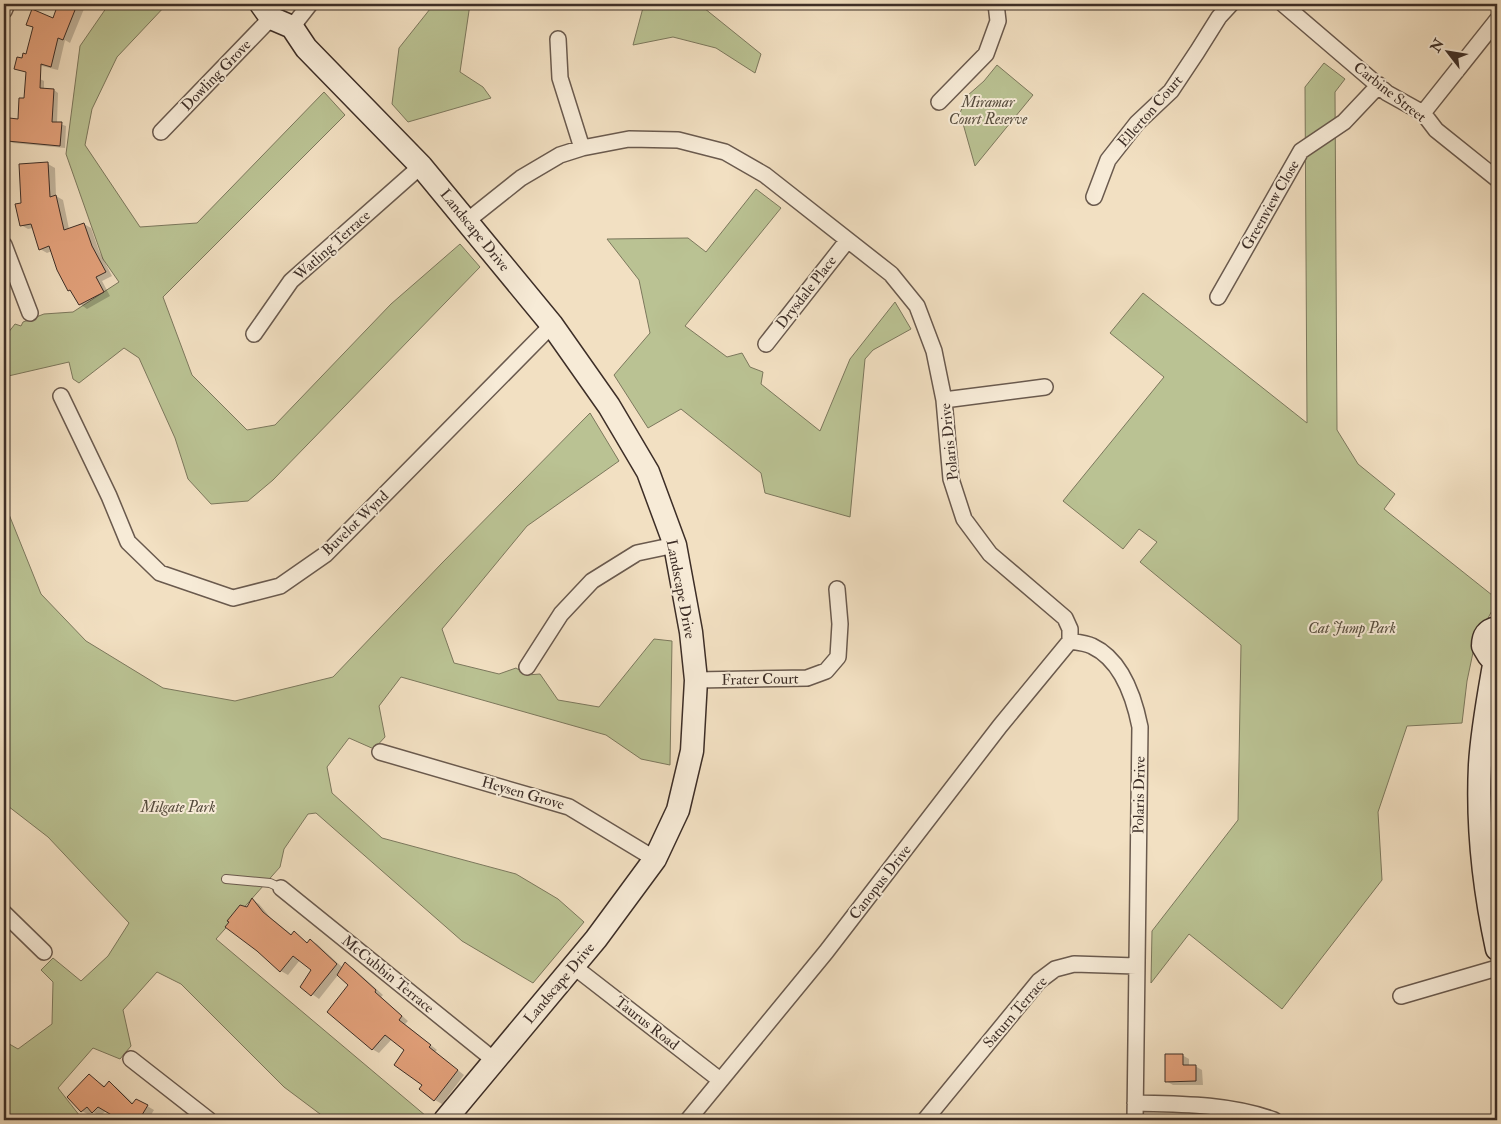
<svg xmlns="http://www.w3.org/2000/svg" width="1501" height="1124" font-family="'IM FELL Double Pica',serif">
  <rect width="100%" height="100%" fill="#f2e0c2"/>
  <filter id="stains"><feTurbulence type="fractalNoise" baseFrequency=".004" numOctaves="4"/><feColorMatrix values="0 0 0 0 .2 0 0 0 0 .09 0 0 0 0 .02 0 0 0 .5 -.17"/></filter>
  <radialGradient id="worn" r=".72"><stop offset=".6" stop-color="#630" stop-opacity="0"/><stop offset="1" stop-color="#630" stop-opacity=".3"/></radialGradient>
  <path fill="#bac293" stroke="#7c785d" d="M109,4H167L117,57L92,109L85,145L140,227L197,223L324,92L345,115L163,297L192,375L247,430L275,425L391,304L460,244L480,267L273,480L248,501L211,504L188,479L175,438L139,358L124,348L79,383L73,379L69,362L4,377V338L15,324L21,326L23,322L44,314L73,312L119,282L103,259L66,154L80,46Z
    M434,4H470L460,72L483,87L491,98L408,122L392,104L399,48Z
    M644,4H699L761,54L755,73L716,48L673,37L633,45Z
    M1324,63L1345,79L1335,92L1337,430L1358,464L1395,494L1384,509L1497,599V601L1475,643L1467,681L1462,723L1407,726L1378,812L1382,880L1282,1009L1189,934L1151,983L1152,931L1238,820L1241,645L1140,562L1157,542L1139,529L1123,549L1063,501L1164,377L1110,333L1143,293L1307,423L1305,87Z
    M997,65L1033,95L975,166L960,113L967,96L984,81Z
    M756,189L781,208L685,326L727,357L742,353L750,367L763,372L761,384L820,431L850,359L895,302L911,329L873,350L865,359L850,517L765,493L761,473L681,409L648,428L614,375L650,333L639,280L607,239L688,238L706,252Z
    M590,413L619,461L527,526L442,629L454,663L499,674L516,668L527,675L540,674L558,700L599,707L654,639L672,641L670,765L641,759L606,735L401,677L379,706L385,737L374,749L349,738L327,767L332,793L382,838L516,874L558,899L584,922L533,983L462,941L316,813L308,814L284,849L280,867L216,939L426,1116L422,1120H328L284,1087L181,984L157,972L123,1010L131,1046L120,1059L93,1048L58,1088L83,1120H4V1041L18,1049L52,1024L53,982L41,970L53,958L81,981L108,956L129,923L48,837L4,803V502L41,594L86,641L163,688L235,701L333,677L442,563Z"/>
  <path fill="#0003" d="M60,4H86L70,43L65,40L58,70L42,66L35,62L34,28L28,24L53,19Z
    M40,79L44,81V90H54L58,93L57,123L66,126L65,148L13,143L8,141L19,120L25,99Z
    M48,164L55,168L56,196L63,200L69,229L84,224L91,228L99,251L112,276L102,281L110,296L87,309L80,304L73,293L69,290L52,251L47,253L40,249L33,228L28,229L21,225L22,204Z
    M253,900L259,904L270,917L292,935L294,932L308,943L310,940L317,944L343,968L346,964L353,968L383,995L381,997L408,1021L405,1024L437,1050L435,1052L464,1075L442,1104L435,1100L423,1085L406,1050L392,1039L379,1053L372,1049L350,985L338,975L319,999L301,986L313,969L300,960L288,975L281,971L258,950L247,909Z
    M1182,1055L1189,1059V1066H1195L1202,1070L1203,1085H1173L1166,1081Z
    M89,1076L106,1087L109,1083L116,1087L134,1104L137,1100L154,1110L151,1115L159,1120H117L119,1118L106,1111L100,1116L93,1112L89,1115L82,1111L69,1097Z"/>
  <path fill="#e4a27c" stroke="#3d2e27" d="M58,4L75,10L63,40L58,38L51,67L41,64L40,88L54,89L52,122H62L60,146L7,141L9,118L18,119L19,98H24L26,72L14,69L17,57L22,58L23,53L26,54L33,27L26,25L32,9L53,18Z
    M48,162L50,197L56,195L64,230L84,223L92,246L106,272L96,277L104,292L79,305L70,290L68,291L57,270L49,246L39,250L31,224L20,226L15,204L21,203L19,164Z
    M252,898L263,912L291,935L294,931L307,943L310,939L337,964L311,996L300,987L311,970L293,956L280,972L257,951L225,927L229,922L227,921L240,905L247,907Z
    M345,962L376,990L375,992L402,1016L399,1020L431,1045L429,1047L458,1070L434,1101L419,1089L422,1085L394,1065L404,1050L385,1035L372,1050L327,1012L348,985L337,975Z
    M1165,1054H1183V1065H1196V1081L1165,1082Z
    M89,1074L104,1087L109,1081L132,1104L136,1099L148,1105L139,1120H120L98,1107L92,1113L87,1107L81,1112L67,1097Z"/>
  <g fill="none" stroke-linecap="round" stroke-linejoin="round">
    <defs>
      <path id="lane" d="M226,879L270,883L281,888"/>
      <path id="street" d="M1283,4L1387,93L1423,113L1436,130L1497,179
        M4,11L7,4
        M292,27L310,4
        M558,39L560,78L582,148
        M939,102L986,54L998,21L996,4
        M1423,113L1497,20
        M161,132L271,18
        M1094,197L1108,160L1137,123L1171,91L1197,52L1219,17L1231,4
        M467,221L521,178L560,155L582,148L629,139L678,140L725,152L765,175L891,274L917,306L934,351L944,400L951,479L964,519L990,554L1065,618L1070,629V641C1077,642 1086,643 1092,646C1122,660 1134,697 1140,727L1135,1120
        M4,245L30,313
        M1218,297L1301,151L1344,122L1379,85
        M254,334L291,281L421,166
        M766,344L847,241
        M61,396L109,496L128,542L160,573L233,598L280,586L326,554L552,325
        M944,400L1045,387
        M527,667L561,614L592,581L637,553L675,545
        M696,680L807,678L826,671L838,657L840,624L837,589
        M380,752L569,807L655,859
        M281,888L494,1060
        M4,913L44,952
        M573,966L720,1080
        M1401,996L1497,968
        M131,1059L209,1120
        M1135,1103C1182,1104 1229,1104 1274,1120
        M688,1120L826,952L1000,726L1070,641
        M925,1120L1039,981L1055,969L1074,964L1136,966"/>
      <path id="secondary" d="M261,4L271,18L292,27L306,48L421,166L552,325L609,406L648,472L675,545L691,632L696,680L692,751L678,810L655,859L596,939L445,1120
        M1497,628C1487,630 1483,636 1483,646L1489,656L1497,659
        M1495,659C1489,694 1482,730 1480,765C1477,827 1484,889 1497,949"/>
    </defs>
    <use href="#lane" stroke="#6a5a4e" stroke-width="10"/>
    <use href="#street" stroke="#6a5a4e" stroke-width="18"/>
    <use href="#secondary" stroke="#3d2e27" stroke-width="25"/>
    <use href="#lane" stroke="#f7ebd7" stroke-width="8"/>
    <use href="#street" stroke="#f7ebd7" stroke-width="15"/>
    <use href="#secondary" stroke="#f7ebd7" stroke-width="22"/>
  </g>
  <g text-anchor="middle" stroke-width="4" stroke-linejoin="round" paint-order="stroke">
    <g font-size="15" fill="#3d2e27" stroke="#f7ebd7">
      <text transform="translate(216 75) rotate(-46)" y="5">Dowling Grove</text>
      <text transform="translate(1390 92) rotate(38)" y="5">Carbine Street</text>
      <text transform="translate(1150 111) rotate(-49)" y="5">Ellerton Court</text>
      <text transform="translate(1270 205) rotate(-60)" y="5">Greenview Close</text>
      <text transform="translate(475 230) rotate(51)" y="5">Landscape Drive</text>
      <text transform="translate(332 245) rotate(-42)" y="5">Watling Terrace</text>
      <text transform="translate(806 292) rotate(-52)" y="5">Drysdale Place</text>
      <text transform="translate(949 442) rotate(-96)" y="5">Polaris Drive</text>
      <text transform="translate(355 523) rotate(-44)" y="5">Buvelot Wynd</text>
      <text transform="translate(681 589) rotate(79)" y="5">Landscape Drive</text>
      <text transform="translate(760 679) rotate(-1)" y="5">Frater Court</text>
      <text transform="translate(523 793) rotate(16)" y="5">Heysen Grove</text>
      <text transform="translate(1139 795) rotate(-89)" y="5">Polaris Drive</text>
      <text transform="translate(880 882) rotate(-52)" y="5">Canopus Drive</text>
      <text transform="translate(388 974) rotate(39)" y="5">McCubbin Terrace</text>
      <text transform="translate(559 983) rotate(-50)" y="5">Landscape Drive</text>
      <text transform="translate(1015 1012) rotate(-49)" y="5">Saturn Terrace</text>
      <text transform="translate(647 1023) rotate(38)" y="5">Taurus Road</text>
    </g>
    <g font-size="15" font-style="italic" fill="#564c3d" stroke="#f7ebd7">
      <text x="988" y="107">Miramar<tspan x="988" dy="17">Court Reserve</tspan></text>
      <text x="1352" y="633">Cat Jump Park</text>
      <text x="178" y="812">Milgate Park</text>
    </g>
  </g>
  <rect width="1501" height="1124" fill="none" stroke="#f2e0c2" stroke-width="20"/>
  <rect x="5" y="5" width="1491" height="1114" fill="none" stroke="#3d2e27" stroke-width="2.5"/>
  <rect x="10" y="10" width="1481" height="1104" fill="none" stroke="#3d2e27"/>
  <g transform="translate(1448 52) rotate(301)" stroke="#f7ebd7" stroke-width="4" paint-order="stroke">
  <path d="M0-4L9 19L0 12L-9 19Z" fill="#3d2e27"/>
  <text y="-8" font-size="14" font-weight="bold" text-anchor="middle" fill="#3d2e27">N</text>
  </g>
  <rect width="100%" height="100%" filter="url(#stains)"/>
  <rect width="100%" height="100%" fill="url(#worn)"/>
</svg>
